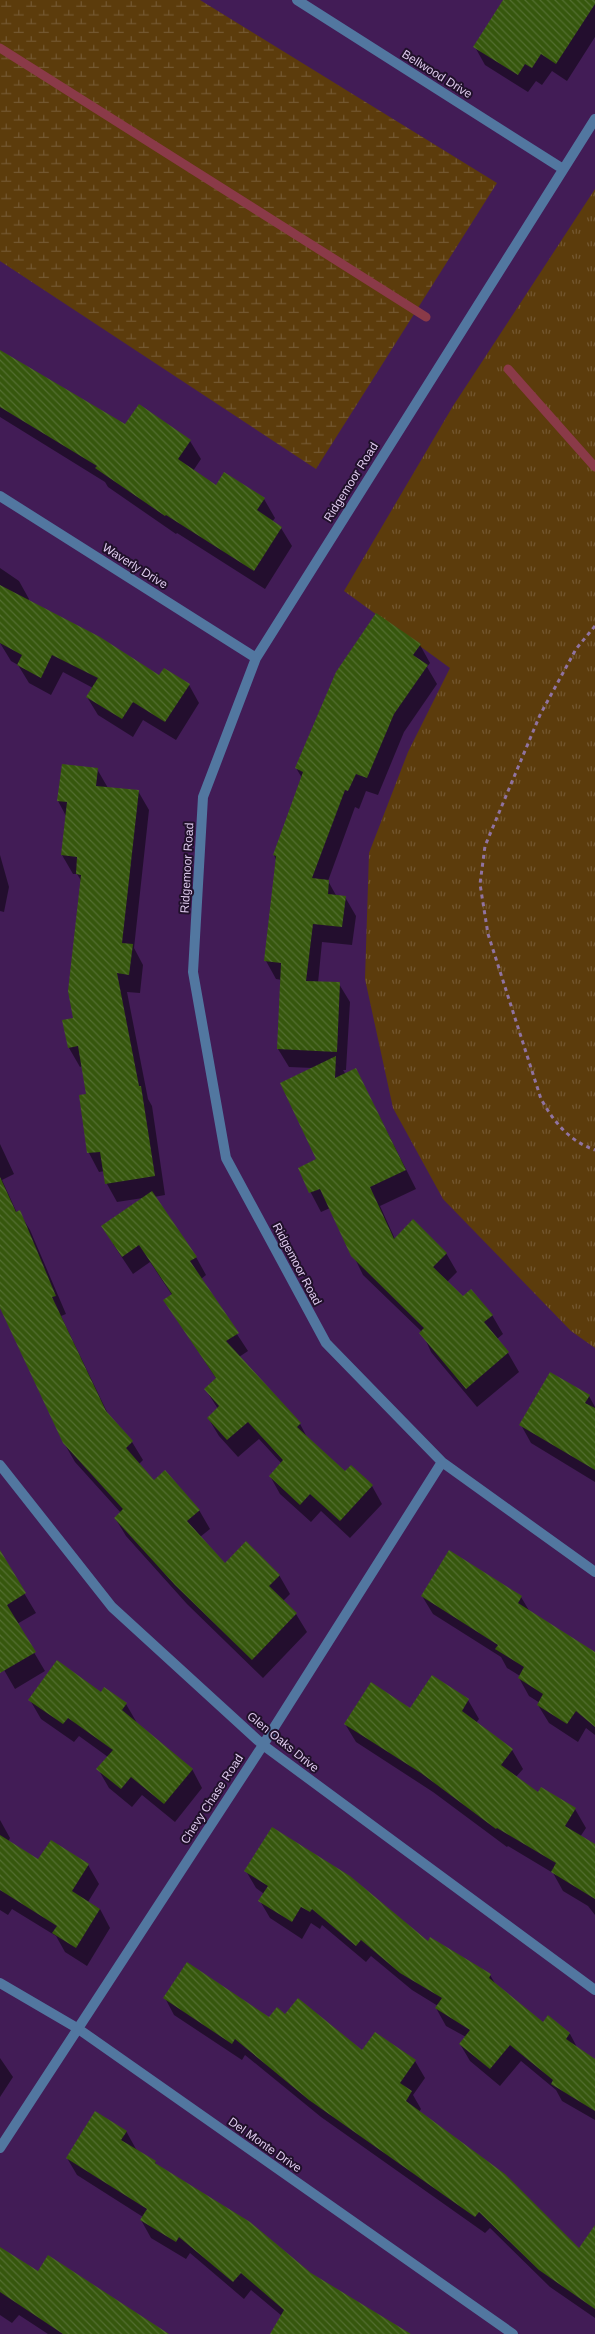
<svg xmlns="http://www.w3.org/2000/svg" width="595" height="2334" font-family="Helvetica,sans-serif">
  <defs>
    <pattern id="grass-tufts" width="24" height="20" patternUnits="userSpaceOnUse" patternTransform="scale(1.25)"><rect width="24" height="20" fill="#5c3c0c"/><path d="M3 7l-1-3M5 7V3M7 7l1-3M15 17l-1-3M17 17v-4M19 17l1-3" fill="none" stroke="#735730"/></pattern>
    <pattern id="wetland-marsh" width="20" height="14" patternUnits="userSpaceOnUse" patternTransform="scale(1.25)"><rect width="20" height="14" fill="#5c3c0c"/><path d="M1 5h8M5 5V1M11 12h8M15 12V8" fill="none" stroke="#735730"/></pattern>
    <pattern id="building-back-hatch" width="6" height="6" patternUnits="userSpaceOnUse" patternTransform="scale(1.25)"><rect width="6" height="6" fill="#36570d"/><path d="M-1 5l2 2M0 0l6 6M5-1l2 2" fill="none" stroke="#536e31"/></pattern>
  </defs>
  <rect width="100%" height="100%" fill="#421c56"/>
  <path fill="url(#grass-tufts)" d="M595,189V1348L571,1331L443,1199L393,1108L365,979L369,853L408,752L450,668L344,591L453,406Z"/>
  <path fill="url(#wetland-marsh)" d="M0,0H200L497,183L316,469L0,261Z"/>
  <path fill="#0007" d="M505,0H595V37L567,81L552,71L542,85L536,81L528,92L485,65L475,47Z
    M0,351L126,426L190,441L201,459L193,471L216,486L264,499L275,518L272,522L281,528L292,546L265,589L177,533L176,534L108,487L105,482L0,417Z
    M0,568L19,581L29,599L28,601L160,676L189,685L199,703L176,740L143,720L133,737L98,715L87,697L93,688L63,672L51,695L29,683L18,665L11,661L0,643Z
    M420,645L430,663L427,667L437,684L404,732L378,795L366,791L359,809L355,807L328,881L337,897H345L356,916L352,945L322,942L318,983L339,984L350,1002L346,1070H343L346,1075L356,1070L416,1189L380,1206L395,1239L446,1253L457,1272L447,1282L463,1297L492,1315L503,1334L497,1339L508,1353L519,1372L477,1407L431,1352L422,1332L363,1275L330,1208L321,1212L311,1193L300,1168L318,1160L313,1068L289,1067L278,1049L282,980L276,979L266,961L276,860L274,855L302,778L296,768Z
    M63,765L97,769L108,788L138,791L149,810L134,948L143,965L140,993L127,992L148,1099L152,1106L165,1195L154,1197L196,1257L206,1275L201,1279L248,1351L239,1357L300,1424L308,1439L346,1473L372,1486L382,1504L350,1538L321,1511L311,1522L280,1494L270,1476L282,1464L259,1439L238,1457L219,1436L208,1418L218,1409L206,1390L217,1380L165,1301L172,1295L150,1262L133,1274L113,1244L143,1198L117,1202L107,1184L105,1171L99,1172L89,1153L80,1096L88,1095L82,1066L80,1067L69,1048L64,1021L75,1019L82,882L77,874H73L62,855L66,816L58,801Z
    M0,855L9,887L4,912L0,911Z
    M0,1144L14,1174L2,1180L17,1213L19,1212L30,1230L66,1314L61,1316L109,1416L132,1442L143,1460L139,1464L154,1482L199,1510L210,1529L200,1537L225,1564L279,1575L290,1594L283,1601L296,1614L307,1632L263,1678L187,1604L126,1536L115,1518L121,1513L75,1462L64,1443L0,1305Z
    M589,1396L595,1407V1482L531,1443L521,1425Z
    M0,1553L36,1613L17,1624L45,1671L15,1689L0,1663Z
    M422,1596L521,1597L530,1612L595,1653V1735L586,1728L578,1742L549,1723L538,1705L540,1703L529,1696L519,1678L520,1676L507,1668L501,1657L433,1614Z
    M101,1694L126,1704L137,1723L192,1769L202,1788L175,1822L142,1795L132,1807L109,1788L98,1769L108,1757L79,1736L74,1742L41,1719L30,1700Z
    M468,1700L479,1719L476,1723L512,1750L523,1769L516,1777L539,1794L575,1809L586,1828L580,1837L595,1845V1915L588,1906L563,1891L553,1873L508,1846L507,1847L433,1792L356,1742L345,1724L410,1709Z
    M0,1820L10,1838L8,1842L39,1861L88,1865L99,1884L88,1902L100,1909L110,1928L87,1966L65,1952L56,1936L12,1909L8,1915L0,1910Z
    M246,1871L428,1943L490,1975L496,1985L543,2023L548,2017L570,2034L578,2049L595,2060V2120L562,2101L556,2090L521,2061L500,2086L470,2061L460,2044L466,2037L446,2026L436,2008L438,2006L412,1990L371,1956L366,1962L322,1925L320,1929L311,1923L302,1939L270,1918L260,1901L264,1894L256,1888Z
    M165,1998L269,2019L285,2016L363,2052L415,2061L425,2078L413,2095L421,2109L419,2112L579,2250L595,2239V2318L550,2287L490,2228L485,2233L321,2117L245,2055L242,2060L174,2015Z
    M0,2058L13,2077L0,2097Z
    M126,2131L136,2149L155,2162L158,2167L310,2274L404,2334H279L282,2316L251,2290L244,2299L190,2253L186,2259L151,2238L141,2220L143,2217L77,2175L67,2158Z
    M0,2259L38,2273L160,2334H48L19,2315L12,2323L0,2315Z"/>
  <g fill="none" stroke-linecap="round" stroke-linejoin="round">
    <path stroke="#8a3a48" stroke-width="9" d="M0,48L426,317
      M508,369L595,467"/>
  </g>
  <path fill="url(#building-back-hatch)" d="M503,0H595V4L556,64L541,54L532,68L525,64L518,75L473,47Z
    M0,350L125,424L139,404L191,440L178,459L216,485L224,472L265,498L257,510L282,527L254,571L166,515L165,516L95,468L97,466L0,407Z
    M0,585L100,637L159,675L164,668L190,684L165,722L133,702L122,719L86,697L98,678L52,655L41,678L17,665L22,655L0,643Z
    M376,613L421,644L413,655L428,665L394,714L367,778L356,774L348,791L345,790L312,878L329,880L328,894L346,896L342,927L313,924L306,981L340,982L337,1052L277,1049L281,963L264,961L276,856L273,855L303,772L295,768L336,672Z
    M62,764L98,768L96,786L139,790L122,943L133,944L129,975L117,973L139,1086H141L155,1176L105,1184L100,1152L87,1153L79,1095L86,1094L78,1046L68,1048L62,1020L73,1018L68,991L81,875L76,874L77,857L61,855L67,802L57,801Z
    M336,1056L335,1078L356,1068L406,1170L370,1187L394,1239L413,1219L447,1253L433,1267L463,1296L471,1289L493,1315L484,1322L509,1352L466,1389L419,1333L424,1328L351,1256L320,1189L309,1193L298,1168L316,1159L280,1083Z
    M0,1177L16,1212L20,1210L56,1296L52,1297L106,1411L133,1441L126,1448L154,1480L165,1470L200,1510L187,1521L225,1563L246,1541L280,1575L269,1586L297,1613L252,1660L175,1585L114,1518L123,1509L63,1443L0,1308Z
    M152,1191L197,1257L190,1261L239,1333L226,1341L301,1423L297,1427L345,1471L351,1465L373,1485L340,1521L310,1494L300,1505L269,1476L283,1460L248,1422L227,1440L207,1418L219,1406L204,1389L216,1378L163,1300L172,1294L139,1245L122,1257L101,1226Z
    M550,1372L590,1395L585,1403L595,1408V1470L519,1425Z
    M0,1550L26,1593L7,1605L36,1652L0,1673Z
    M449,1550L522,1596L518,1603L595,1652V1727L576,1711L567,1724L537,1705L543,1694L518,1678L524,1667L495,1649L498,1645L421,1596Z
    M57,1660L101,1692L104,1687L127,1703L122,1710L193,1769L164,1804L131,1777L121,1789L96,1769L113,1750L68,1718L63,1724L28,1700Z
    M432,1675L469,1699L462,1711L513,1749L501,1765L538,1792L541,1787L576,1808L565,1826L595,1844V1899L551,1872L556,1863L497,1828L496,1829L421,1773L344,1724L371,1682L410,1708Z
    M272,1827L350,1876L428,1941L430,1937L491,1974L489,1978L543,2022L548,2015L570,2033L566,2039L595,2059V2111L551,2084L553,2080L510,2045L490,2069L459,2044L470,2030L435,2008L442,1998L400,1973L361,1940L356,1946L312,1909L310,1912L301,1907L292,1922L258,1901L268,1886L244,1871Z
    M0,1835L38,1859L51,1840L89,1864L72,1891L100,1909L76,1948L52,1933L57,1926L0,1890Z
    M187,1962L269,2017L277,2007L285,2014L298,1998L362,2050L375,2032L416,2060L400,2083L412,2091L406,2101L505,2174L579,2248L595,2225V2309L539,2270L479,2212L475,2217L309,2100L235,2039L232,2044L163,1998Z
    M95,2111L127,2131L121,2140L156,2161L155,2163L250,2222L311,2273L411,2334H270L284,2310L241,2273L233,2282L179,2237L176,2242L140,2220L147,2209L66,2158Z
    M0,2247L38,2271L48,2255L169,2334H63L0,2292Z"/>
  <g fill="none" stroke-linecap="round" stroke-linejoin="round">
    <path stroke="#9073a1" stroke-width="3" stroke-dasharray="4 4" stroke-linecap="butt" d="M595,626L576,649L540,715L485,846L480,884L488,934L541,1099C554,1122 569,1141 595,1150"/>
    <path stroke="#5277a0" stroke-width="10" d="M297,0L563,169
      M595,119L256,658L203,797L193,972L226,1158L326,1343L442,1462L595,1572
      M0,496L256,658
      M0,1465L112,1607L263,1745L595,1990
      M0,1983L77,2028L513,2334
      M0,2148L263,1745L442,1462"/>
  </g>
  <g text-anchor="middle" stroke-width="4" stroke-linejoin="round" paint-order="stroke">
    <g font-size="12" fill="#decaed" stroke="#20102a">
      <text transform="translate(437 74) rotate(32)" y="4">Bellwood Drive</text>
      <text transform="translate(351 482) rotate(-58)" y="4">Ridgemoor Road</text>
      <text transform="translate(135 566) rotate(32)" y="4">Waverly Drive</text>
      <text transform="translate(187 868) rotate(-87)" y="4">Ridgemoor Road</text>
      <text transform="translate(297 1264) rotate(62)" y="4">Ridgemoor Road</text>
      <text transform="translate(283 1742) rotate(39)" y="4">Glen Oaks Drive</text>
      <text transform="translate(212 1799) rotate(-57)" y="4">Chevy Chase Road</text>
      <text transform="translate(265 2145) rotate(35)" y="4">Del Monte Drive</text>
    </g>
  </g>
</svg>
